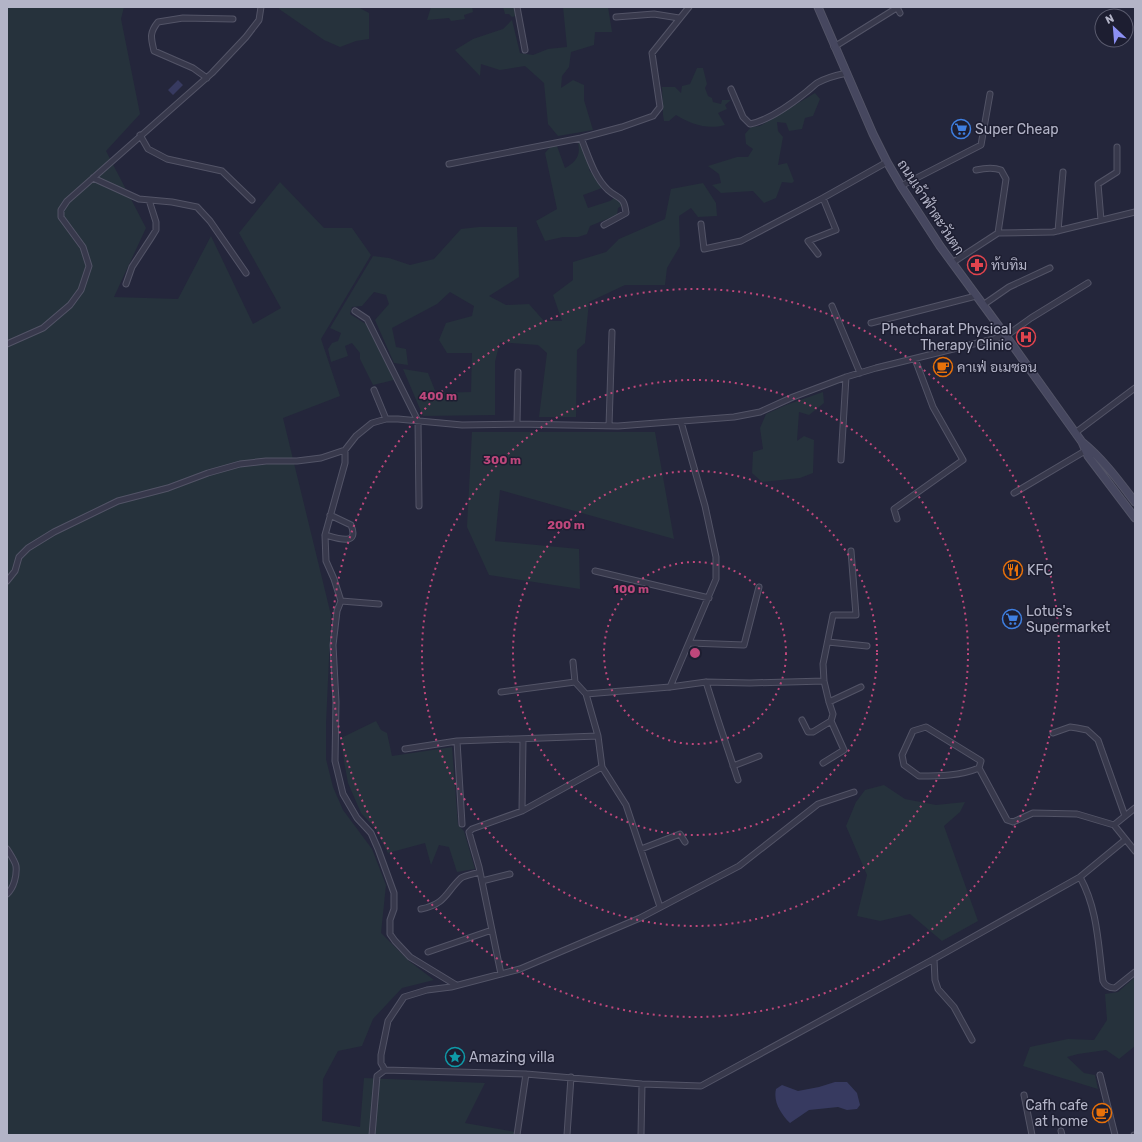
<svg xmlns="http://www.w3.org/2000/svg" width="1142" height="1142" font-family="Rubik,Sarabun,sans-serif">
  <rect width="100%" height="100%" fill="#24263b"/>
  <path fill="#26323c" d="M7,7H124L121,19L140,114L106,151L146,228L114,297L178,299L211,236L253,324L281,308L239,233L280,182L324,228H352L371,255L321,339L340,396L283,418L331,615L326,724V759L333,787L343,810L372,849L386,885L381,933L409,961L434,980L402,988L373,1019L362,1046L338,1051L323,1079L322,1121L360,1127L364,1078L485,1083L465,1123L521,1133V1135H7Z
    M280,7H358L369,13V39L356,41L340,47L324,40L279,9Z
    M431,7H472L473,12L464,15L465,19L451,21L449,18L427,20Z
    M503,7H514L516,16L512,17L509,14H505Z
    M563,7H608L612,32H595L594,45L571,52L569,67L562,76L561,88L573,80L584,85V100L593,130L558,136L548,124L544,83L525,66L500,70L481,64L480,76L455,50L473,39L503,29L512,20L520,53L533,55L548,49L567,47Z
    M697,68H703L707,84L705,88L708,96L712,98L713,102L721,104L722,100H731L725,105L727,109L718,113L725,125C707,130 691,124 676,115L669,121H664L663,115L662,87H675L681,93L682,86L690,84Z
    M815,93L820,99L813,116L805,118L802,129L789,131L786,123L777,122L778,131L783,137L778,165L787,163L794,181L792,183L782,182L776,198L764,203L753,191L721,193L712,185L721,183L719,174L708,166L737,157H748L753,149L746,144L745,134L751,127L760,126Z
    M578,143L581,144L591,167L589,170L596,178L602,188L583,195L588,208L610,201L614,198L618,199L623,205L618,208L617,215L590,226L587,234L578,237H563L545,241L536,221L557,209L545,153L551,146H557L565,168C576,162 581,155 578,143Z
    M703,183L716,203L717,216L698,217L691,208L679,216L680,246L667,268L665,285H625L589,302L585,343L577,350L576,417H539L547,353L538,345L500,342L495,362V415L423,416L403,369L428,373L436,393L471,392L472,353H447L439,340L446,323L472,316L474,306L450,292L437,304L392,328L396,347L406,349L408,365L394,363L375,320L389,304L386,295L374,292L362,306L352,307L350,314L366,324L394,380L373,385L360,359V353L352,343L345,346L348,356L331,362L328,349L332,343L338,341L341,333L330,328L373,256L389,258L410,265L434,259L461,229L479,227H517L519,277L489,296L506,305L529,304L544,321H562L553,295L573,280V262L606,252L619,239L665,219L671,189Z
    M823,392L824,403L809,415L799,412L797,441L804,436L814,440L813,473L800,478L762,482L752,473L753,452L763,449L760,428L766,414L786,405Z
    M472,432H655L674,539L500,490L495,541L579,549L580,589L489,575L467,527Z
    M376,721L381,730L387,733L392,756L452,747L458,825L464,831L475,869L457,872L449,847L439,845L431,865L425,843L388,853L375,828L361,813L348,783L344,761L341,738Z
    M884,785L905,799L936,805L965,802L960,812L944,826L978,921L942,941L910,914L880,921L857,916L867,875L846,826L856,802L865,790Z
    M1135,977V1046L1119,1059L1106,1050L1078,1054L1067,1057L1084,1073L1095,1075L1098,1089L1023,1066L1030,1047L1068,1039L1094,1040L1107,1020L1105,994L1118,992Z"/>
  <path fill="#373a60" d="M178,80L183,85L173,95L168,90Z
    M835,1082H847L857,1093L860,1105L857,1109L847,1110L838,1107L809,1110L790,1123C781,1114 773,1102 776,1089L782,1085L798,1091L819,1087Z"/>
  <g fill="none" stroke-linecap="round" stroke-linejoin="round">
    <defs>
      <path id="street" d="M517,7L525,50
        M616,17L654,14L679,18
        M834,47L895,9H898L900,13
        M207,78L193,68L154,51C151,38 149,33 158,22L183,18L233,19
        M731,89L743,117L750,124C770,120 790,105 805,93C809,90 813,86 817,83C826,78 837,75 847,73
        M140,135L148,149L167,159L222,171L252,200
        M581,138C588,155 594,177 608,190C619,200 624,195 626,213L604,225
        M449,164L581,138L622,127L653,116L660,107L652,53L689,7
        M976,170C985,168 993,167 1001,170L1006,179L998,233
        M93,178L139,199L172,202L197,207L210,221L246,273
        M901,186L981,145L990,94
        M1101,220L1098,184L1117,172V147
        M701,224L704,249L741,241L823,198L887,162
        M1058,231L1063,172
        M818,254L808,241L836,230L823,198
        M952,263L998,233L1053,232L1135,212
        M126,284L132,267L151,238L156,230V222L149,200
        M983,305L1009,287L1050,268
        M832,306L860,373
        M355,311L367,319L418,421L419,506
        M871,323L976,296
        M7,344L43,328L70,305L81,290L89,266L83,247L61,217V210L67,201L212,73L246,37L259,20L261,7
        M374,390L386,419
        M517,424L518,372
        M609,426L612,332
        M1075,433L1135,388
        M345,450V463L325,535L326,561L334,579L341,601L337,611L333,645L336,702L335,761L343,794L357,818L371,833L378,849L394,893V909L390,920V934L395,941L410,957L456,985
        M841,460L846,377
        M1014,493L1085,451
        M897,519L894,509L963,460L933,407L915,359
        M325,535C336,538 360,547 351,525L330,515
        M595,571L709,598
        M7,581L15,571L19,557L28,548L54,532L118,501L168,488L208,473L240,464L266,461H297L321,458L345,450L356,436L372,423L386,419H398L462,425L517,424L618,426L734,417L760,412L793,397L846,377L876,368L1006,336L1031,318L1088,283
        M341,601L379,604
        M828,642L867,646
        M690,643L744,645L759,587
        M573,662L575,682
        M706,682L718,720L738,780
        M670,687L716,579V557L705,506L681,422
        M501,692L575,682L586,694
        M829,702L861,687
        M802,720L808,732H813L831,721
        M926,727L981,761L979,768C960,776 939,776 919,776L904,765L902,755L913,731Z
        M1053,733L1070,727L1077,728L1087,730L1098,740L1125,816
        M457,741L462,824
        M405,749L457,741L598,736L586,694L670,687L706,682L750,683L824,681
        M823,763L844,750L831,721L833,714L829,702L824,681L823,664L833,615H856L851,551
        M733,766L759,756
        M602,767L626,805L660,907
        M979,768L1007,820L1013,822L1033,813L1077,814L1114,825L1135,851
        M854,792L818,804L739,866L640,918L520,969L451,987L427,990L404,997L388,1021L381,1055V1063L385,1070L526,1074L642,1084L701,1086L934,959L1080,877L1125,840
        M522,811L523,739
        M1114,825L1135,808
        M7,849C10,854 15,861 16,866C17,875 14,888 7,894
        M641,849L680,834L685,842
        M1080,877C1098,910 1098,944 1103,981C1105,986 1109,988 1115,988L1135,972
        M482,881L510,874
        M421,909C446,904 445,893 461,878C466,875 474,874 480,872
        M428,952L492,930
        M934,959L935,980L938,989L954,1007L972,1040
        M501,974L479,867L470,836L469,832L472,829L522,811L602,767L598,736
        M1100,1075L1115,1135
        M1024,1095L1032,1135
        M1061,1131L1062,1135
        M372,1135L377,1076L385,1070
        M517,1135L526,1074
        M567,1135L571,1077
        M641,1135L642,1084
        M1134,1135H1135"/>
      <path id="secondary" d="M818,7L873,134L887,162L901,186L940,246L1006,336L1082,442L1088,456L1135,518
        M1082,442C1103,459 1119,481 1135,502"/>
    </defs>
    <use href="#street" stroke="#535467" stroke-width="7"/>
    <use href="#secondary" stroke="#535467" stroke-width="9"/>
    <use href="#street" stroke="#38394c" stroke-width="5"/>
    <use href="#secondary" stroke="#46475f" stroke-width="7"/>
  </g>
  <g fill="none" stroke="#be477b" stroke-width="2" stroke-dasharray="2 4">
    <circle cx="695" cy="653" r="91"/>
    <circle cx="695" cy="653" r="182"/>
    <circle cx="695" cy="653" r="273"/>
    <circle cx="695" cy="653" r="364"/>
  </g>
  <defs>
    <symbol id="supermarket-ring" viewBox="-11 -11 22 22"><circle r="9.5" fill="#1d1e31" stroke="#3f7fe0" stroke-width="1.5"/><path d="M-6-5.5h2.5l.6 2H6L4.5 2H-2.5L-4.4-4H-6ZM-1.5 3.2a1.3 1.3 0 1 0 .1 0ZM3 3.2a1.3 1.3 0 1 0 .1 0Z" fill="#3f7fe0"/></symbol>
    <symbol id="pharmacy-ring" viewBox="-11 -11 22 22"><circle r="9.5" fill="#1d1e31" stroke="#e0444e" stroke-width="1.5"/><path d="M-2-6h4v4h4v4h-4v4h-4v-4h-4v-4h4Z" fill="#e0444e"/></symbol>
    <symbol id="hospital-ring" viewBox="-11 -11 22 22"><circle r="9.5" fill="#1d1e31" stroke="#e0444e" stroke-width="1.5"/><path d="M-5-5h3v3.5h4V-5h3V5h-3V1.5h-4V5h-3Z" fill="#e0444e"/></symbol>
    <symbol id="cafe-ring" viewBox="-11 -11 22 22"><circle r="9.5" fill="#1d1e31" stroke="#e8710a" stroke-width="1.5"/><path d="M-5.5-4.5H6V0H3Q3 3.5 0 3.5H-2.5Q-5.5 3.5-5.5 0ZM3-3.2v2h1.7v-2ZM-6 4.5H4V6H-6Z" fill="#e8710a"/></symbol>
    <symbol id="restaurant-ring" viewBox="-11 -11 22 22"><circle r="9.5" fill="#1d1e31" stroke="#e8710a" stroke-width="1.5"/><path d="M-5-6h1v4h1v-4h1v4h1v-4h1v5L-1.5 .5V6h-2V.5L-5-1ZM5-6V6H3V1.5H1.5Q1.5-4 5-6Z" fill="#e8710a"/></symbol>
    <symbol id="sight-ring" viewBox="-11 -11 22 22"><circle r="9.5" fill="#1d1e31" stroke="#0f9aa8" stroke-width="1.5"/><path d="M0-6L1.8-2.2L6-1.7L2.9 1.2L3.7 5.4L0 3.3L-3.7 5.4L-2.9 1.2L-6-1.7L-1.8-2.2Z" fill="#0f9aa8"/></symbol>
  </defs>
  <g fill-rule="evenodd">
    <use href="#supermarket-ring" x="950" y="118" width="22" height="22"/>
    <use href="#pharmacy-ring" x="966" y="254" width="22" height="22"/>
    <use href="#hospital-ring" x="1015" y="326" width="22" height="22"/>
    <use href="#cafe-ring" x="932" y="356" width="22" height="22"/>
    <use href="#restaurant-ring" x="1002" y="559" width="22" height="22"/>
    <use href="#supermarket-ring" x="1001" y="608" width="22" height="22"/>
    <use href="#sight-ring" x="444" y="1046" width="22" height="22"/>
    <use href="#cafe-ring" x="1091" y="1102" width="22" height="22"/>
  </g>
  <g text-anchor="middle" stroke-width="3" stroke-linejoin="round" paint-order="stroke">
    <g font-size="14" fill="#b3b4c7" stroke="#1d1e31" text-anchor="start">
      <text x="975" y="134">Super Cheap</text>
      <text x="991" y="270">ท้บทิม</text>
      <text x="1012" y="334" text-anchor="end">Phetcharat Physical<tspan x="1012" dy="16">Therapy Clinic</tspan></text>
      <text x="957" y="372">คาเฟ่ อเมซอน</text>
      <text x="1027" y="575">KFC</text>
      <text x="1026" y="616">Lotus's<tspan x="1026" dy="16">Supermarket</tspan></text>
      <text x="469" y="1062">Amazing villa</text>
      <text x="1088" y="1110" text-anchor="end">Cafh cafe<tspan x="1088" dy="16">at home</tspan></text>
    </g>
    <g font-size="14" fill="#b3b4c7" stroke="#1d1e31">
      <text transform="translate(931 207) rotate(57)" y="5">ถนนเจ้าฟ้าตะวันตก</text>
    </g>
  </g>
  <circle cx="695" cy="653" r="6" fill="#be477b" stroke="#1d1e31" stroke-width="2"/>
  <g font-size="12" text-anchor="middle" font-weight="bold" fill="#be477b" stroke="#1d1e31" stroke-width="3" stroke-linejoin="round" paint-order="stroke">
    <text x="438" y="400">400 m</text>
    <text x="502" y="464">300 m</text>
    <text x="566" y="529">200 m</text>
    <text x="631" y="593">100 m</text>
  </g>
  <rect width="1142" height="1142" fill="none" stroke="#b3b4c7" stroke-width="16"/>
  <g transform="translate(1114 28) rotate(334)"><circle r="19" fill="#1d1e31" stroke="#595a6d"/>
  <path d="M0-3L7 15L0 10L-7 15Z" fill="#8c90f3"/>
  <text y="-6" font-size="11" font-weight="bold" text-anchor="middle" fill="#b3b4c7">N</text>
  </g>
</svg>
